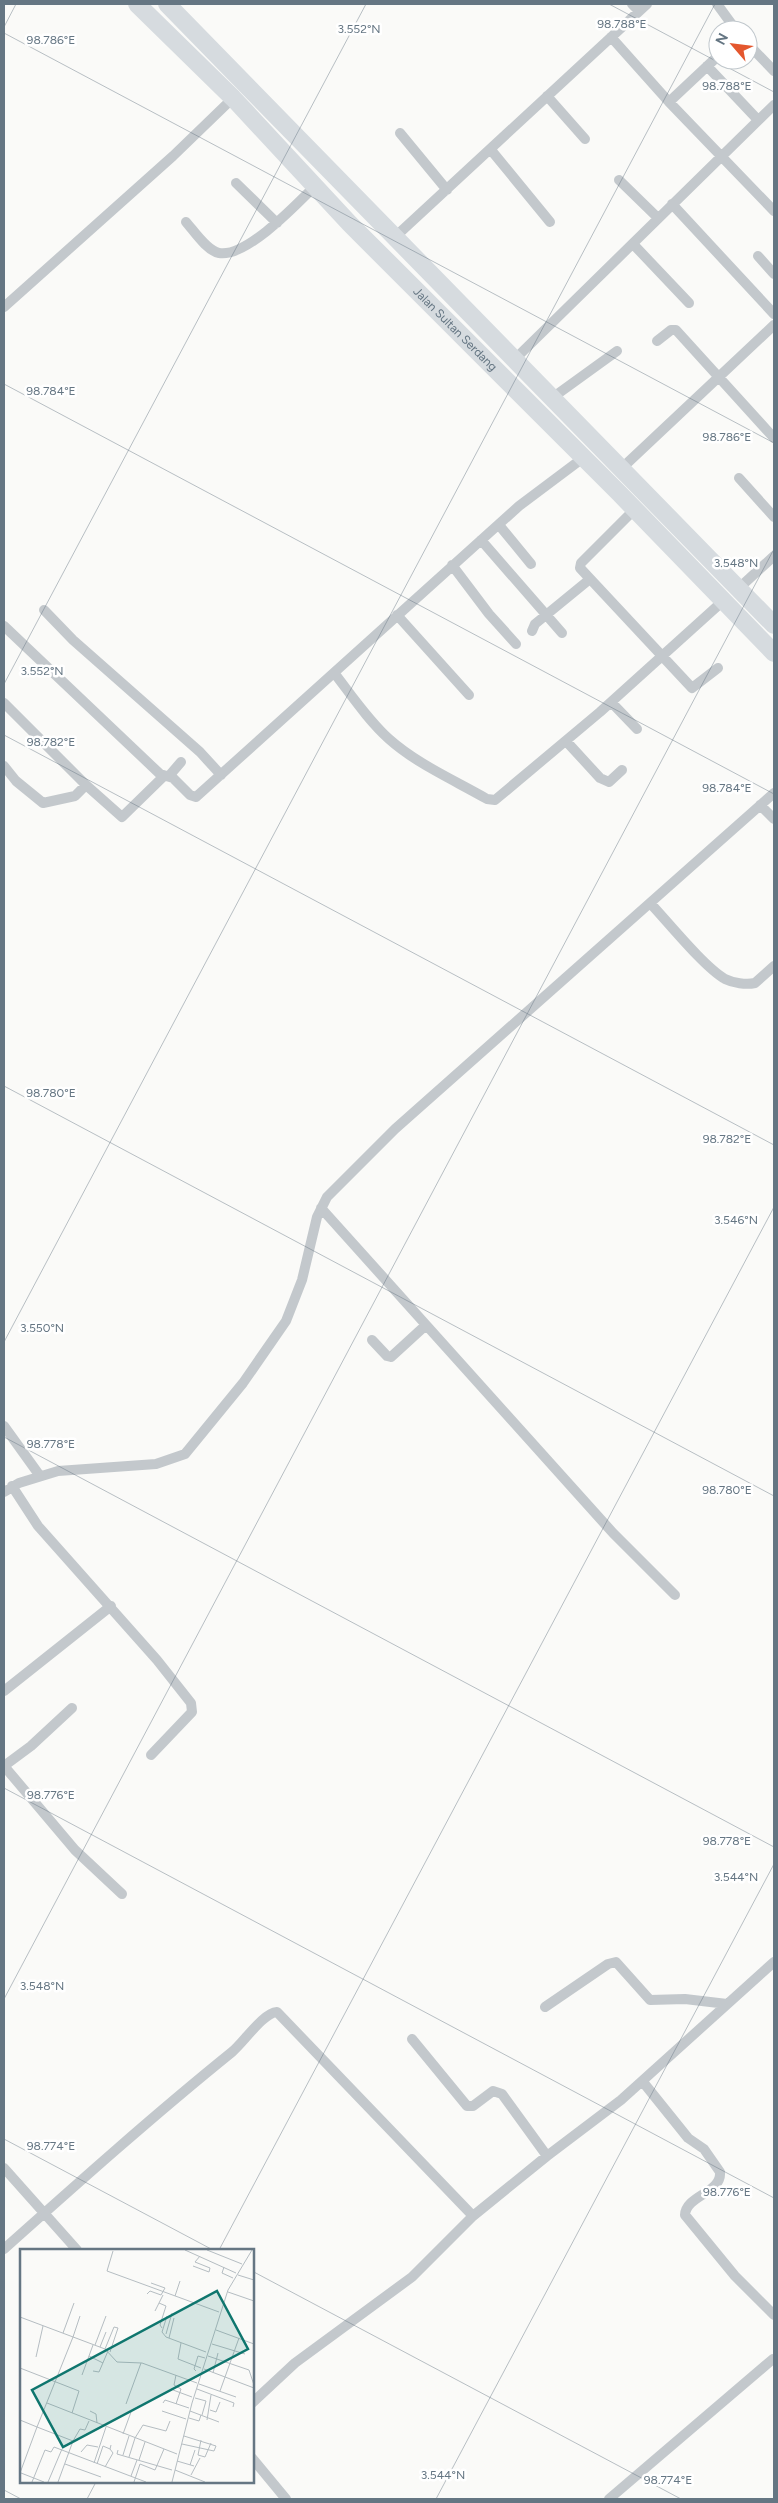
<svg xmlns="http://www.w3.org/2000/svg" width="778" height="2503" font-family="Figtree,sans-serif">
  <rect width="100%" height="100%" fill="#fafaf8"/>
  <g fill="none" stroke-linecap="round" stroke-linejoin="round">
    <path stroke="#c3c8cc" stroke-width="10" d="M632,4L639,11
      M717,4L736,30
      M611,37L669,102L774,211
      M748,44L774,71
      M707,66L758,120
      M547,96L585,139
      M669,102L718,56
      M400,133L447,190
      M491,150L550,222
      M619,180L658,218
      M236,183L277,223
      M672,204L774,314
      M186,222C194,231 207,251 219,253C246,258 297,204 315,186
      M395,237L647,4
      M633,244L689,303
      M758,256L774,274
      M4,307L173,156L233,98
      M657,341L671,330H676L774,438
      M514,360L774,105
      M552,398L617,351
      M622,468L774,325
      M739,478L774,517
      M635,509L581,563L580,568L692,688L718,668
      M499,525L531,564
      M481,540L562,633
      M452,565L489,614L516,644
      M739,588L774,556
      M44,610L73,640L200,752L221,775
      M397,615L469,695
      M4,626L160,774L173,778L190,795L196,797L519,506L583,458
      M532,631L535,624L590,579
      M335,674C352,696 368,720 389,739C417,764 454,780 487,799L495,800L600,712L723,601
      M611,702L637,729
      M4,703L86,785L122,817L164,776
      M566,741L600,778L609,782L622,770
      M4,766L16,781L43,803L75,796L86,785
      M169,776L181,762
      M760,805L774,819
      M650,903C668,922 704,967 725,979C733,983 746,985 755,983L774,966
      M321,1208L613,1533L675,1595
      M372,1340L387,1356L391,1357L426,1325
      M4,1426L40,1476
      M12,1486L38,1526L157,1660L191,1703L192,1712L151,1755
      M4,1492L19,1483L58,1471L156,1464L185,1454L243,1383L286,1321L302,1280L317,1217L327,1197L395,1129L774,793
      M4,1691L111,1606
      M4,1766L75,1850L122,1894
      M4,1766L31,1746L72,1708
      M545,2007L608,1964L616,1962L650,2000L685,1999L727,2004
      M412,2039L467,2106H473L493,2091L502,2094L547,2156
      M643,2082L688,2138L704,2149L720,2172C722,2193 686,2195 685,2215L735,2276L774,2315
      M4,2168L77,2250
      M4,2249C79,2182 154,2115 232,2052C244,2042 263,2013 277,2012L473,2216
      M252,2403L295,2363L412,2277L473,2216L547,2156L621,2100L774,1962
      M252,2458L286,2499
      M609,2499L773,2359"/>
    <g stroke="#d6dbdf" stroke-width="18">
      <path id="s1" d="M137,4L233,98L350,224L619,493L774,653"/>
      <path d="M167,4L774,625"/>
    </g>
  </g>
  <path fill="none" stroke="#657683" stroke-width="1" stroke-opacity="0.45" d="M609,4L774,92M4,27L16,4M4,33L774,443M4,384L774,794M4,684L366,4M4,735L774,1145M4,1086L774,1496M4,1342L715,4M4,1437L774,1847M4,1788L774,2198M4,1999L774,549M4,2139L213,2250M219,2250L774,1207M252,2271L681,2499M4,2490L21,2499M87,2499L96,2482M436,2499L774,1864"/>
  <g text-anchor="middle" stroke-width="5" stroke-linejoin="round" paint-order="stroke">
    <g font-size="12" fill="#657683" stroke="#fff">
      <text dy="4" stroke="none"><textPath href="#s1" startOffset="455">Jalan Sultan Serdang</textPath></text>
    </g>
  </g>
  <g transform="translate(20 2249)">
    <rect width="234" height="234" fill="#fafaf8"/>
    <path fill="none" stroke="#b5bdc2" stroke-width="1" d="M165,1L216,24M187,1L222,15M93,2L87,22L199,63M173,17L189,23L190,19L175,13L180,7M204,18L202,24L213,29M218,26L234,31M208,43L234,52M127,45L130,42L141,46L145,39L131,34M155,47L160,32M139,54L146,57L140,76L142,79M135,62L143,46M147,67L142,83L146,88L186,103M0,68L85,100L97,113L122,114L177,134M196,81L234,95M43,84L54,54M146,85L152,64M53,88L60,67M149,89L154,69M161,94L158,110L181,119M192,95L225,105M75,96L86,67M80,98L86,83M85,100L94,78L98,79L90,103M69,107L83,114M188,107L229,121L234,136M16,108L23,77M0,119L59,142L52,164M184,120L234,139M73,122L79,123L88,102M176,122L174,120L178,107L185,109M193,124L198,104M62,126L73,96M179,135L216,148M177,140L214,154L213,158M153,141L172,148M200,142L219,89M175,149L186,152L182,166M27,154L157,205M143,154L145,151L169,159M106,155L121,114M156,155L161,140L154,136L156,126M190,161L196,163L200,153M70,162L76,165L77,174M142,162L166,170M170,162L199,173M169,169L179,172L181,166M0,171L17,178L53,88M187,171L191,146M103,185L111,163M115,189L123,176L146,182L150,172M181,191L178,206L185,208L191,194M162,195L194,202L196,197L164,187M98,201L97,205L152,221M61,203L67,196L78,198M103,206L109,187M109,208L115,189M119,211L125,193M157,212L174,217M74,214L86,178M45,215L81,228M77,215L83,197L90,200L91,196M120,215L135,221L144,200M170,216L175,201M85,218L93,204L90,200M155,221L185,233M0,224L17,178L53,192M1,224L24,233M171,226L180,209M111,227L117,211M12,233L25,201L31,203L34,198L126,233M28,233L42,200M38,233L53,192L60,180L65,181L69,172M114,233L120,215M152,233L172,154L208,41L232,1"/>
    <path fill="#0f766e" fill-opacity="0.15" stroke="#0f766e" stroke-width="2.5" d="M197,42L228,100L43,198L12,141Z"/>
    <rect width="234" height="234" fill="none" stroke="#657683" stroke-width="2.5"/>
  </g>
  <g font-size="12" text-anchor="middle" fill="#657683" stroke="#fff" stroke-width="5" stroke-linejoin="round" paint-order="stroke">
    <text x="622" y="28">98.788°E</text>
    <text x="359" y="33">3.552°N</text>
    <text x="51" y="44">98.786°E</text>
    <text x="727" y="90">98.788°E</text>
    <text x="51" y="395">98.784°E</text>
    <text x="727" y="441">98.786°E</text>
    <text x="736" y="567">3.548°N</text>
    <text x="42" y="675">3.552°N</text>
    <text x="51" y="746">98.782°E</text>
    <text x="727" y="792">98.784°E</text>
    <text x="51" y="1097">98.780°E</text>
    <text x="727" y="1143">98.782°E</text>
    <text x="736" y="1224">3.546°N</text>
    <text x="42" y="1332">3.550°N</text>
    <text x="51" y="1448">98.778°E</text>
    <text x="727" y="1494">98.780°E</text>
    <text x="51" y="1799">98.776°E</text>
    <text x="727" y="1845">98.778°E</text>
    <text x="736" y="1881">3.544°N</text>
    <text x="42" y="1990">3.548°N</text>
    <text x="51" y="2150">98.774°E</text>
    <text x="727" y="2196">98.776°E</text>
    <text x="443" y="2479">3.544°N</text>
    <text x="668" y="2484">98.774°E</text>
  </g>
  <rect width="778" height="2503" fill="none" stroke="#657683" stroke-width="10"/>
  <g transform="translate(733 45) rotate(298)"><circle r="24" fill="#ffffff" stroke="#c1c8cd"/>
  <path d="M0-4L9 19L0 12L-9 19Z" fill="#e4572e"/>
  <text y="-8" font-size="14" font-weight="bold" text-anchor="middle" fill="#657683">N</text>
  </g>
</svg>
